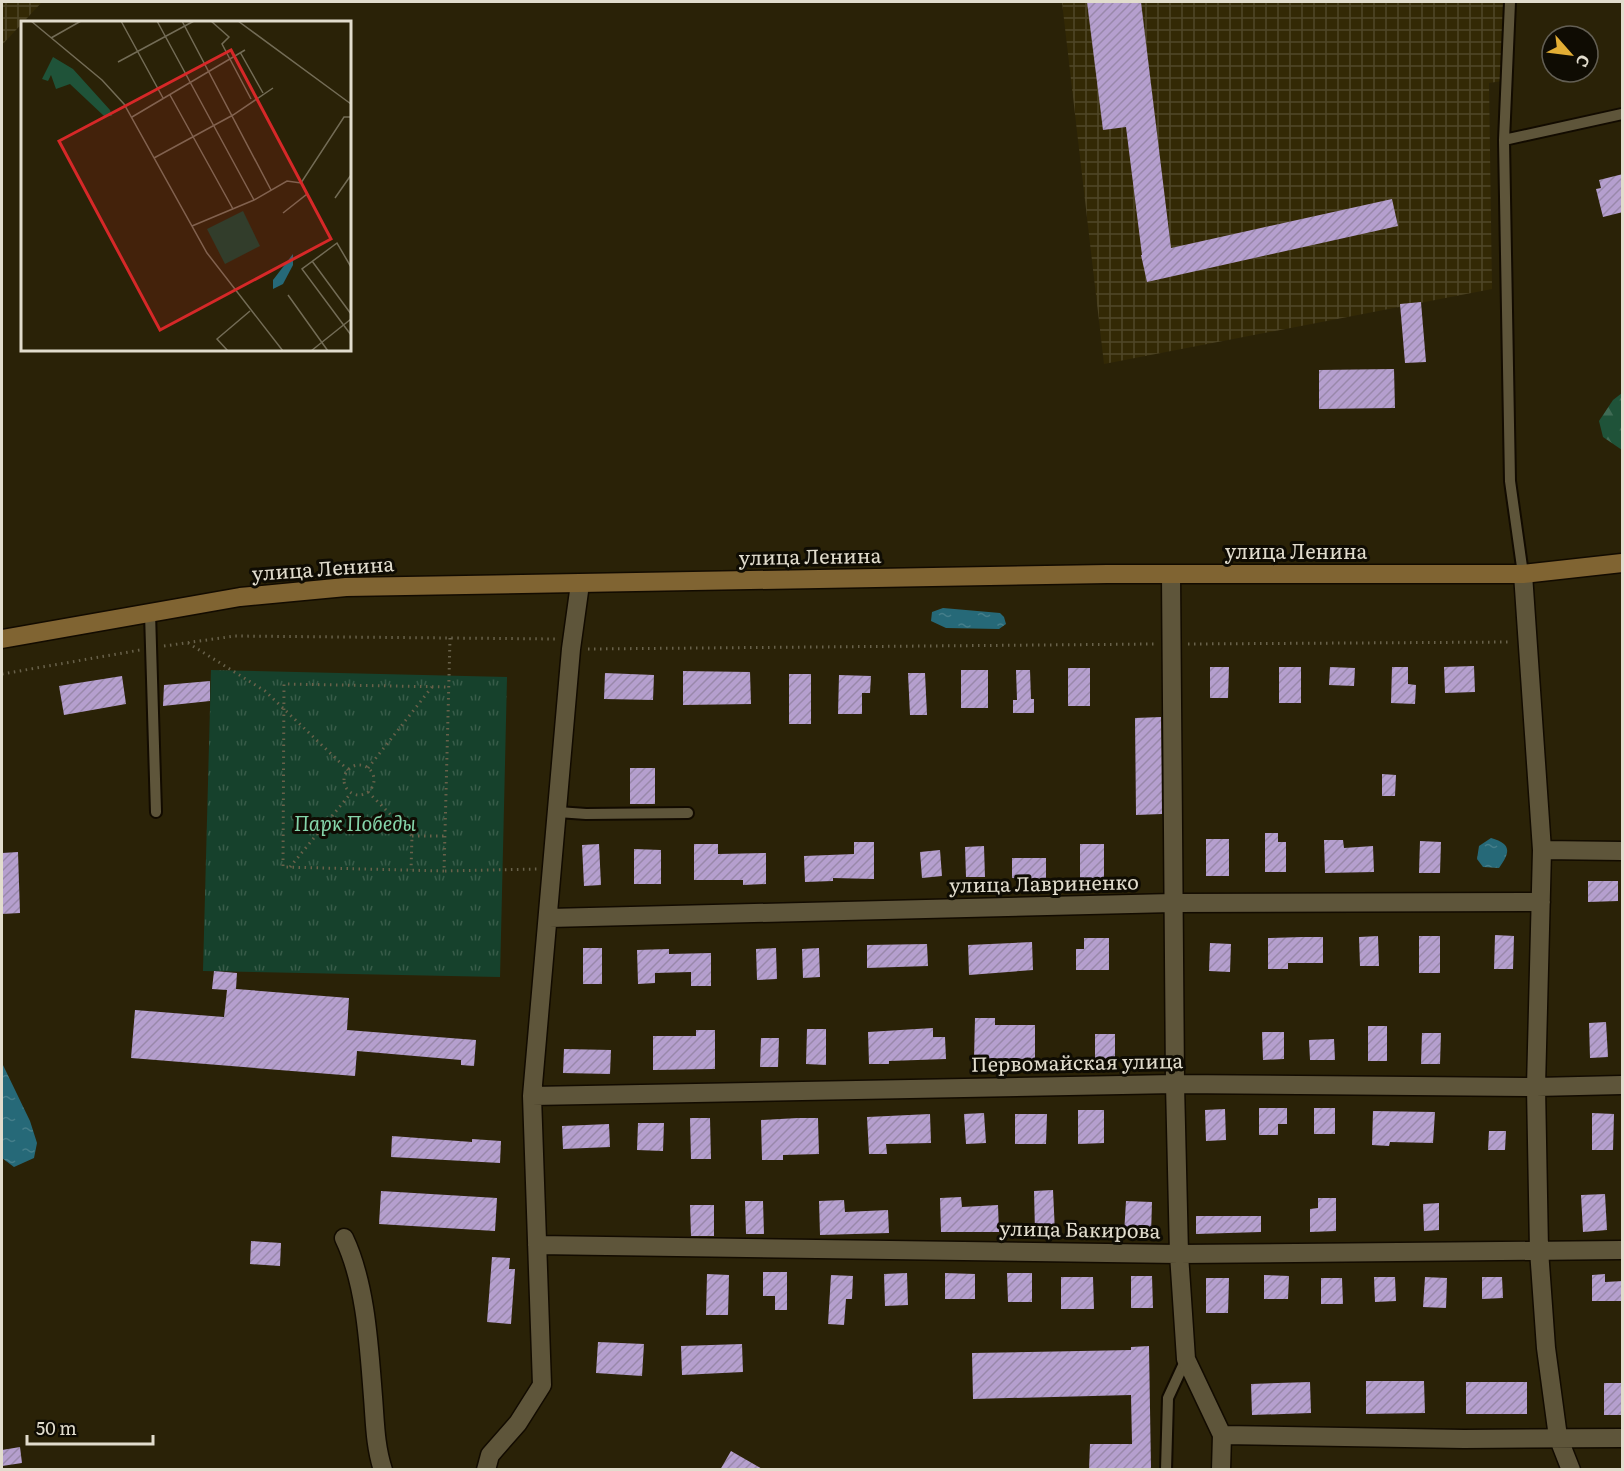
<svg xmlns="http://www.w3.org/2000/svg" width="1624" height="1471" font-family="Literata,serif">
  <defs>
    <pattern id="industrial-grid" width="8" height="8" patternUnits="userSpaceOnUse" patternTransform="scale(1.5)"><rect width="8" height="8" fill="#332905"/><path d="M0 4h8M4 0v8" fill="none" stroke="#504728"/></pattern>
    <pattern id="forest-firs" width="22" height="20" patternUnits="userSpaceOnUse" patternTransform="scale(1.5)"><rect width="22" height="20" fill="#1f5339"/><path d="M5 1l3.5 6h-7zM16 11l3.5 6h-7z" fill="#3f6b54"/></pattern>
    <pattern id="park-tufts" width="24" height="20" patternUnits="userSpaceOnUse" patternTransform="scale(1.5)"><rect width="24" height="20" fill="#16412c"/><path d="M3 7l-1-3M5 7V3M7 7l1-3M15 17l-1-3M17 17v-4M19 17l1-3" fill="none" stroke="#385c49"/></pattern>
    <pattern id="water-ripples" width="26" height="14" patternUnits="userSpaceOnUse" patternTransform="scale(1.5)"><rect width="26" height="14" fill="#266978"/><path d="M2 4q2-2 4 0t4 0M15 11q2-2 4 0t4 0" fill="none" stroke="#457e8a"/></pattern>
    <pattern id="building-hatch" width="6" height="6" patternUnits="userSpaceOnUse" patternTransform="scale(1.5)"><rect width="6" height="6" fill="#b59fce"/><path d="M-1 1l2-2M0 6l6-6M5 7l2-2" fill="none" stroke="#98a"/></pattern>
  </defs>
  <rect width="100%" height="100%" fill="#2a2207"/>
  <path fill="url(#industrial-grid)" d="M2,2H42L2,45Z
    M1062,2H1505L1502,81L1489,83L1492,289L1104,364Z"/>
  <path fill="url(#forest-firs)" d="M1622,393V450L1603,437L1599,421L1613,400Z"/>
  <path fill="url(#park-tufts)" d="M211,670L507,677L500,977L203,971Z"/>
  <path fill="url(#water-ripples)" d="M943,608L1000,613L1004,617L1006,624L999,629L946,628L931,621L932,612Z
    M1491,838C1511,844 1511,851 1499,868L1483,867L1477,859L1479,846Z
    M2,1063L30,1121L37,1143L34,1158L14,1167L2,1158Z"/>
  <path fill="url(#building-hatch)" d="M1087,2H1141L1171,248L1392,199L1398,226L1147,282L1141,255H1142L1126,127L1103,130Z
    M1623,174V212L1603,217L1596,189L1601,188L1599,180Z
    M1421,302L1426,362L1405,363L1400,304Z
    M1394,369L1395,408L1319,409V370Z
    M1474,666L1475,692L1445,693L1444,667Z
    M1210,667H1229L1228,698H1210Z
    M1279,667H1301V703H1279Z
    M1330,667L1355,668L1354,686L1329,685Z
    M1392,667H1408V684L1416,685L1415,704L1391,703Z
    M1068,668H1090V706H1068Z
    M961,670H988V708H961Z
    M1016,670H1030L1031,699H1034V713H1013V700H1017Z
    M683,671L750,672L751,704L683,705Z
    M605,673L654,675L653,700L604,699Z
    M908,673H925L927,715H910Z
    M789,674H811V724H789Z
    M839,675L871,676L870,693H862V714H838Z
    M122,676L126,704L64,715L59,686Z
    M210,681V701L163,706L164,685Z
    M1161,717L1162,814L1136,815L1135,718Z
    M630,768H655V804H630Z
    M1382,774L1396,775L1395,796H1382Z
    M1265,833H1278V842H1286V872H1265Z
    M1206,839H1229V876H1206Z
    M1324,840H1343L1344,848L1373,846L1374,872L1325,873Z
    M1420,841L1441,842L1440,873H1419Z
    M854,842H874V879L833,878V881L805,882L804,856L854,854Z
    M599,844L601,885L584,886L582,845Z
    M694,844H718V854L766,853V884L743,885V880H694Z
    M1080,844H1104V878H1080Z
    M984,846L985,877H966L965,847Z
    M634,849L661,850V884H634Z
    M940,850L942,876L922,878L920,852Z
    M18,852L20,913L2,914V853Z
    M1012,858H1046V879L1012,878Z
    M1588,881H1618V901L1588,902Z
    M1495,935L1514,936L1513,969H1494Z
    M1378,936L1379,966H1360L1359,937Z
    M1419,936H1440V973H1419Z
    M1302,937H1323V963H1288V969H1268V938Z
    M1084,938H1109V970H1076V949H1084Z
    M1032,942L1033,970L969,975L968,945Z
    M1210,943L1231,944L1230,972L1209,971Z
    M927,944L928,966L867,968V945Z
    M583,948H602V984H583Z
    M776,948L777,979L757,980L756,949Z
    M819,948L820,977L803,978L802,949Z
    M669,949V954L711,953V986H691V972L655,973V983L638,984L637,950Z
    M214,971L237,973L236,989L349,998L347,1030L476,1040L474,1066L461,1065V1060L357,1051L355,1076L131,1058L135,1010L224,1017L227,990L212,989Z
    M975,1018H995V1025H1035V1059L974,1058Z
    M1606,1022L1608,1057L1590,1058L1589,1023Z
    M1368,1026H1387V1061H1368Z
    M933,1028V1037H945L946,1059L889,1061V1064H869L868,1032Z
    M807,1029H826V1065L806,1064Z
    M696,1030H715V1069L653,1070V1036H696Z
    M1262,1032H1284V1059L1263,1060Z
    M1422,1033H1441L1440,1064H1421Z
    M1095,1034H1115V1058L1095,1059Z
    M761,1038H779L778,1067H760Z
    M1334,1039L1335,1060H1310L1309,1040Z
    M564,1049L611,1050L610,1074L563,1073Z
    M1259,1108H1287V1124H1278V1135H1259Z
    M1314,1108H1335V1134H1314Z
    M1225,1109L1226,1140L1206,1141L1205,1110Z
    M1078,1110H1104V1143L1078,1144Z
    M1373,1111L1435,1112L1433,1143L1390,1142L1389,1146L1372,1145Z
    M984,1113L986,1143L966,1144L964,1114Z
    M1592,1113L1614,1114L1613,1150H1592Z
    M930,1114L931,1143L886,1144L887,1154H869L867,1117Z
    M1015,1114H1047L1046,1144H1015Z
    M690,1118H710L711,1159H691Z
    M798,1118H818L819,1154L783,1155V1160H762L761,1120Z
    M638,1123H664L663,1151L637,1150Z
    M609,1124L610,1147L563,1149L562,1126Z
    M1489,1131H1506L1505,1150H1488Z
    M392,1136L472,1142V1139L501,1141L500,1163L391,1157Z
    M1053,1190L1055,1232H1035L1034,1191Z
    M381,1191L497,1198L495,1231L379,1224Z
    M1605,1194L1607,1230L1583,1232L1581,1195Z
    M961,1197L962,1207L998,1205L999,1232H941L940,1198Z
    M1318,1198H1336V1231L1310,1232V1209L1318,1208Z
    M844,1200L845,1212L888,1210L889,1233L820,1235L819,1201Z
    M745,1201H763L764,1234H746Z
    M1126,1201L1152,1202L1151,1235L1124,1234Z
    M1439,1203V1230L1424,1231L1423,1204Z
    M690,1205H714V1236H691Z
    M1196,1216H1261V1232L1196,1234Z
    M251,1241L281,1243L280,1266L250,1264Z
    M492,1257L510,1258L509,1269H515L511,1324L487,1322Z
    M763,1272H787V1310H775V1296H763Z
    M907,1273L908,1305L885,1306L884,1274Z
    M945,1273L975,1274V1299H945Z
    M1007,1273H1032V1302H1008Z
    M707,1274L729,1275L728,1315H706Z
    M1605,1274V1282L1623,1281V1301H1592V1275Z
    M831,1275L853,1276L852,1299H846L844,1325L828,1324Z
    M1264,1275L1289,1276L1288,1299H1264Z
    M1131,1276H1152L1153,1308H1131Z
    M1061,1277H1093L1094,1309H1061Z
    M1374,1277H1395L1396,1301L1375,1302Z
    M1425,1277L1447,1278L1446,1308L1423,1307Z
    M1482,1277H1502L1503,1298L1482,1299Z
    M1206,1278H1229L1228,1313H1206Z
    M1321,1278H1342L1343,1304H1321Z
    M598,1342L644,1344L642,1376L596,1373Z
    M742,1344L743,1372L682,1375L681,1346Z
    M1149,1346L1151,1470H1089L1090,1444H1132L1131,1395L973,1399L972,1353L1131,1350V1347Z
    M1366,1381H1424L1425,1413L1366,1414Z
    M1310,1382L1311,1413L1252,1415L1251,1384Z
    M1466,1382H1527V1414H1466Z
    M1604,1383H1623V1415H1604Z
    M20,1447L22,1463L2,1466V1450Z
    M731,1451L764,1470H720Z"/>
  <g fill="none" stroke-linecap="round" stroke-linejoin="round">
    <defs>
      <path id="service" d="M1510,2L1504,140L1510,481L1523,574
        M1504,140L1622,114
        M150,613L156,812
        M558,812L586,814L688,813
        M1166,1470L1168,1398L1186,1359"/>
      <path id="minor" d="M1523,574L1542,850L1536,1087L1539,1250L1546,1348L1558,1437L1571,1470
        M1171,575L1175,1084L1179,1254L1186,1359L1222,1435L1221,1470
        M1542,850L1622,851
        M549,918L1173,903L1541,902
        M532,1096L1175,1084L1536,1087L1622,1085
        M344,1238C366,1284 369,1347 373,1397C375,1421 375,1446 383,1470
        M537,1245L1179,1254L1622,1250
        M1222,1435L1464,1439L1622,1438
        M486,1470L490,1455L518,1423L542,1385L532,1096L571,649L580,584"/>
      <path id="secondary" d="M2,639L240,597L346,587L1107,574H1523L1622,563"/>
    </defs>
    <use href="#service" stroke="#120b00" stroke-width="14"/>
    <use href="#minor" stroke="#120b00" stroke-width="21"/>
    <use href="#secondary" stroke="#120b00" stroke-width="21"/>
    <path stroke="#68614a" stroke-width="3" stroke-dasharray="1.5 4.5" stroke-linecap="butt" d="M450,638L444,871L537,869
      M188,643L265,691L348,770
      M1188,644L1511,642
      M164,646L235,636L556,639
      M588,649L1154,644
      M2,674L140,650
      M344 780a15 15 0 1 1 30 0a15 15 0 1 1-30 0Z
      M368,768L432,687
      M368,792L412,836L411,870
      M412,836H445
      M290,867L351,793
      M444,871L283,867L284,684L448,687"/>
    <use href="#service" stroke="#5e553a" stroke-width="10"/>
    <use href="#minor" stroke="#5e553a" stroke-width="18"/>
    <use href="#secondary" stroke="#806432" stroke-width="18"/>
  </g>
  <g text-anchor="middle" stroke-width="6" stroke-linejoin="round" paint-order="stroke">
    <g font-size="20" fill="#e1dccd" stroke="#0f0c03">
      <text x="1296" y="559">улица Ленина</text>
      <text transform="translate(810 557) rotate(-1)" y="7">улица Ленина</text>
      <text transform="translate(323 569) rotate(-4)" y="7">улица Ленина</text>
      <text transform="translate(1044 884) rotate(-1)" y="7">улица Лавриненко</text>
      <text transform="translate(1077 1063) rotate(-1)" y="7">Первомайская улица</text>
      <text transform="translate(1080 1230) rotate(1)" y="7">улица Бакирова</text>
    </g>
    <g font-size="20" font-style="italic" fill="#85d5aa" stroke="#0f0c03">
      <text x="355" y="831">Парк Победы</text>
    </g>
  </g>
  <g transform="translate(21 21)">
    <rect width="330" height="330" fill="#2a2207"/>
    <path d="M32,36L52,48L89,89L91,95H83L49,63L35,68L30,54L27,60L21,58Z" fill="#1f5339"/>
    <path d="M222,190L239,225L204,243L186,208Z" fill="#16412c"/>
    <path d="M272,233V244L262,263L252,268V259Z" fill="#266978"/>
    <path fill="none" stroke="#736c56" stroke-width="1.5" d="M10,0L81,59L103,83L186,232L262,330M100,0L142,77M136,0L233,179M161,0L250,169M190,0L208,16L201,23L230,78M217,0L330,83M30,17L60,0M219,31L242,72M97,41L173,0M149,74L212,188M111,96L224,29M133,137L212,94L252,67M314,177L330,154M262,192L286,173L280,162M171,205L233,179L266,160L280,162L323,96H330M291,240L330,293M330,246L316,222L281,248L330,314M267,274L307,330M207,330L196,318L229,290M290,330L330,298"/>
    <path fill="#d62828" fill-opacity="0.15" stroke="#d62828" stroke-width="3" d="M210,29L310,218L139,309L38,120Z"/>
    <rect width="330" height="330" fill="none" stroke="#e1dccd" stroke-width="3"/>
  </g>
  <rect width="1624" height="1471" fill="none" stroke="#e1dccd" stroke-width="6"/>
  <g transform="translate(1570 54) rotate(118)"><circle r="28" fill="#0f0c03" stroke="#635f54" stroke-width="1.5"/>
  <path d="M0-4.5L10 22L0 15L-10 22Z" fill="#e3ae35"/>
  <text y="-9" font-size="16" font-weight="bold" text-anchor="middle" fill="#e1dccd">С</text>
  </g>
  <path d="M27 1435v9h126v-9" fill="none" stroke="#e1dccd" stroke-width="3"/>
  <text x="36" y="1435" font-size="18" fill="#e1dccd" stroke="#0f0c03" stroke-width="4.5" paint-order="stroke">50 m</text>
</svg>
